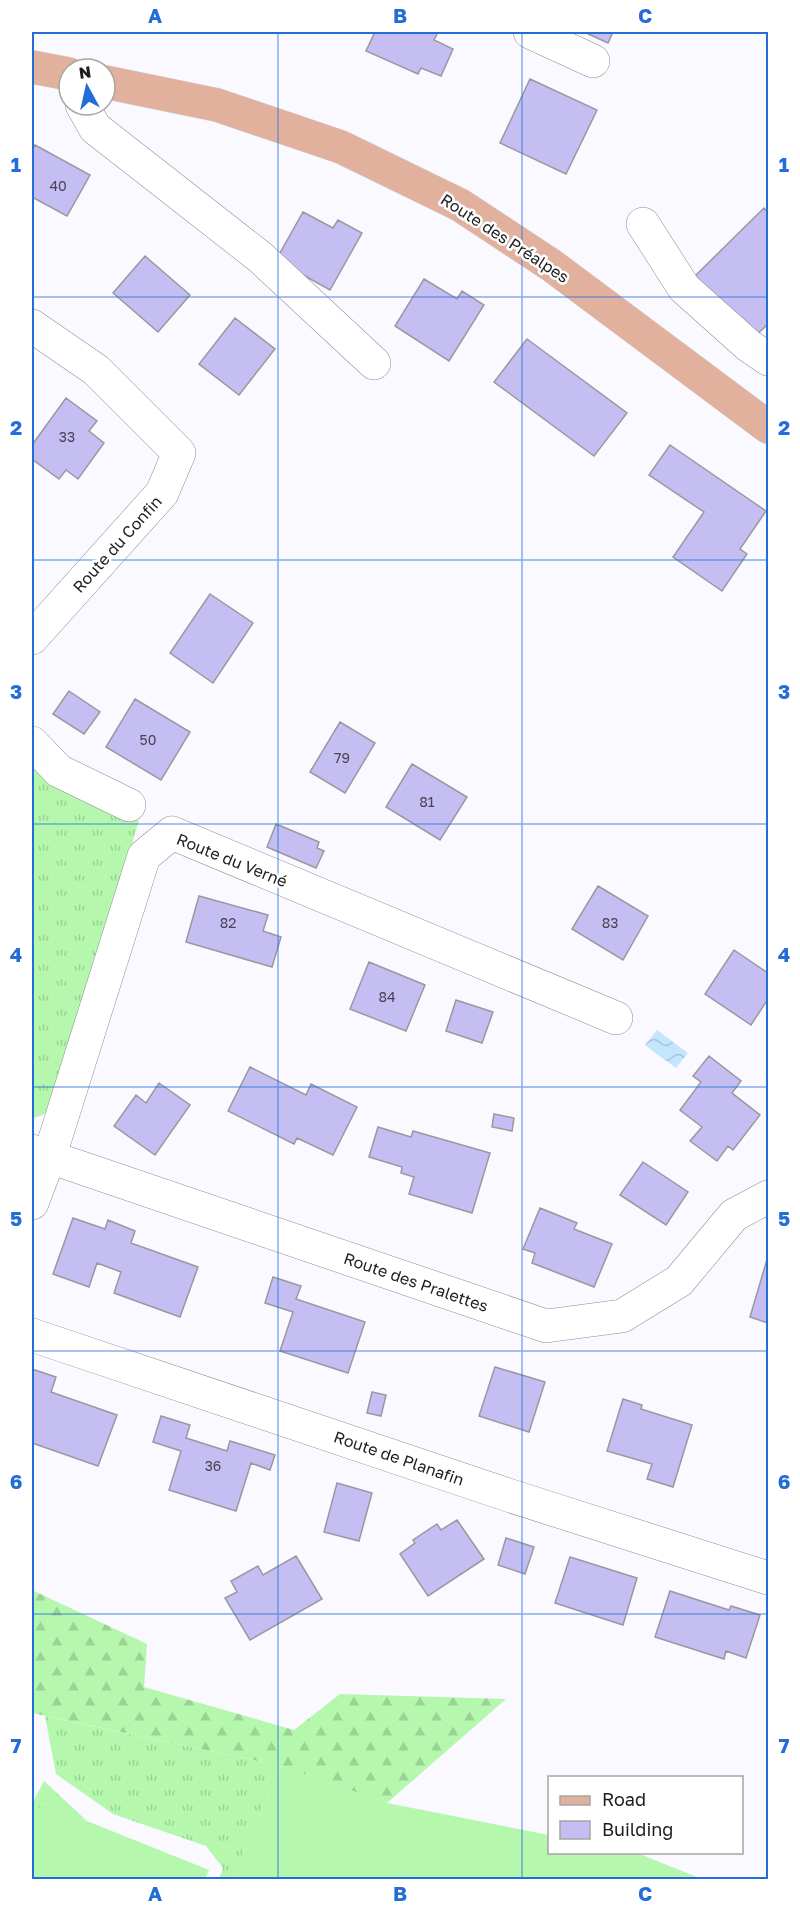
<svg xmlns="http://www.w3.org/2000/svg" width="800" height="1911" font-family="'Golos Text',sans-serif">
  <defs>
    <pattern id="grass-tufts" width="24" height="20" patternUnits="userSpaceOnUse" patternTransform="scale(1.5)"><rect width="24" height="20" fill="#b4f7ad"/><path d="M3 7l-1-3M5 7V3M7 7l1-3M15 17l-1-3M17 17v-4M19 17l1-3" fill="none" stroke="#9ad394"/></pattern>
    <pattern id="forest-firs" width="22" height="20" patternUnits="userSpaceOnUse" patternTransform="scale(1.5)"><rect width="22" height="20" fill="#b4f7ad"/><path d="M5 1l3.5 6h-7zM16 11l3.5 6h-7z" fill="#9ad394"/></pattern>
    <pattern id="water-waves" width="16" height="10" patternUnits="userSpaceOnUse" patternTransform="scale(1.5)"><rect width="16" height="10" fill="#c4e5fe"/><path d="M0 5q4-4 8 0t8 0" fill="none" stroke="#a8c4d9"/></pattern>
  </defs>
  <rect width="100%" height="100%" fill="#f9f9ff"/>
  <path fill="url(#grass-tufts)" d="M32,763L44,772L139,821L49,1112L32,1119Z
    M45,1716L281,1766L232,1879H219L223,1868L206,1846L113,1814L56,1774Z
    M44,1781L87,1821L42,1803L32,1822V1804Z"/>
  <path fill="url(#forest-firs)" d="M32,1590L147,1644L144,1687L294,1730L340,1694L506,1699L387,1803L281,1766L32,1713Z"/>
  <path fill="#b4f7ad" d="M281,1766L387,1803L549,1835L550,1852L637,1853L702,1879H232Z
    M42,1803L209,1870L205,1879H32V1822Z"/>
  <path fill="url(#water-waves)" d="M657,1030L688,1053L676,1068L645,1045Z"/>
  <path fill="#c5bef2" stroke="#99989e" stroke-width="1.5" d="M375,32H438L434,40L453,49L441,76L421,68L418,74L366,51Z
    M584,32H613L608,43Z
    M530,79L597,110L566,174L500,143Z
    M35,145L90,175L67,216L32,197V151Z
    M764,208L768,213V324L753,338L694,277Z
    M303,212L333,228L338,220L362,233L330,290L276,260Z
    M145,256L190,295L158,332L113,293Z
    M424,279L457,299L462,291L484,305L449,361L395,326Z
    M235,318L275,349L239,395L199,364Z
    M527,339L627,413L594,456L494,382Z
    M66,398L97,421L89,431L104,443L78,479L66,470L59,479L32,459V445Z
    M670,445L766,511L740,549L747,554L722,591L673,557L704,512L649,475Z
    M210,594L253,623L213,683L170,653Z
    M69,691L100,712L84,734L53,714Z
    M135,699L190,732L161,780L106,747Z
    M340,722L375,743L345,793L310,772Z
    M412,764L467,797L440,840L386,807Z
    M276,824L319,842L317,848L324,851L316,868L267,847Z
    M598,886L648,916L623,960L572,929Z
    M199,896L268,915L263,931L281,937L272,967L186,942Z
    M734,950L768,973V999L751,1025L705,994Z
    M369,962L425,985L406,1031L350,1009Z
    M456,1000L493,1012L482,1043L446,1031Z
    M709,1056L741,1081L732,1093L760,1115L733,1150L728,1146L717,1161L690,1141L702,1127L680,1110L701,1082L693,1076Z
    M250,1067L306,1095L311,1084L357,1107L333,1155L297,1138L294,1144L228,1111Z
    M159,1083L190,1105L155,1155L114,1126L136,1095L146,1103Z
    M494,1114L514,1118L512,1131L492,1127Z
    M378,1127L411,1137L413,1131L490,1153L472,1213L409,1194L414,1177L401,1173L402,1167L369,1157Z
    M643,1162L688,1192L666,1225L620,1195Z
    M540,1208L577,1223L574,1229L612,1244L594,1287L532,1263L535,1253L523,1249Z
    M73,1218L105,1229L108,1220L135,1231L131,1243L198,1267L180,1317L114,1293L121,1272L97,1263L89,1287L53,1274Z
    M768,1256V1323L750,1317Z
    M273,1277L301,1286L296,1299L365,1322L348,1373L280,1351L293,1312L265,1303Z
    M495,1367L545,1382L529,1432L479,1416Z
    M32,1369L56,1377L51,1392L117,1415L98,1466L32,1443Z
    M372,1392L386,1395L381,1416L367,1413Z
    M623,1399L642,1405L641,1409L692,1425L673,1487L647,1479L652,1464L607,1451Z
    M161,1416L190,1425L186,1438L227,1451L230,1441L275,1455L270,1470L251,1463L236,1511L169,1490L181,1451L153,1442Z
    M337,1483L372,1493L359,1541L324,1532Z
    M457,1520L484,1559L428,1596L400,1554L415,1543L413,1540L437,1524L441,1530Z
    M506,1538L534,1547L525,1574L498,1565Z
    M296,1556L322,1599L250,1640L225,1598L237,1592L231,1581L258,1566L263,1575Z
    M570,1557L637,1578L623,1625L555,1603Z
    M670,1591L729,1610L731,1606L760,1615L746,1658L726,1651L724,1659L655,1637Z"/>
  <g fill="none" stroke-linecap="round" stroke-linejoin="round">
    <defs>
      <path id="minor" d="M530,32L593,61
        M82,105L95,128L260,257L374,363
        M643,224L684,288L749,346L768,359
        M32,326L96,370L179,453L162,493L32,638
        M32,743L59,771L129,805
        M32,1151L546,1326L622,1316L679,1281L734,1215L768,1197
        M32,1203L49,1158L144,856L172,833L616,1018
        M32,1335L511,1496L768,1578"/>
      <path id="major" d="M32,67L69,74
        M105,82L217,105L341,147L460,205L551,265L768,427"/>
    </defs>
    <use href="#minor" stroke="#8f8e94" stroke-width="34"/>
    <use href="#major" stroke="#d6d6d7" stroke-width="34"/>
    <use href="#minor" stroke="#fff" stroke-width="33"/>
    <use href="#major" stroke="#e2b19e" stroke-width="33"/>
  </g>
  <path fill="none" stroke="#246dd8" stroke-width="1.5" stroke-opacity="0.55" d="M278,32V1880M522,32V1880M32,297H768M32,560H768M32,824H768M32,1087H768M32,1351H768M32,1614H768"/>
  <g text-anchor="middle" stroke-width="5" stroke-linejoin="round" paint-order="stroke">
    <g font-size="14" fill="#474554">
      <text x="58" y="191">40</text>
      <text x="67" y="442">33</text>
      <text x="148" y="745">50</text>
      <text x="342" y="763">79</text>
      <text x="427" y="807">81</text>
      <text x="228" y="928">82</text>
      <text x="610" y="928">83</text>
      <text x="387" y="1002">84</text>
      <text x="213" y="1471">36</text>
    </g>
    <g font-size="16" fill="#1d1d1f" stroke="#fff">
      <text transform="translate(505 238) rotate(33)" y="6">Route des Préalpes</text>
      <text transform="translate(117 544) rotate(-48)" y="6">Route du Confin</text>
      <text transform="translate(232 860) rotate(22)" y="6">Route du Verné</text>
      <text transform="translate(416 1282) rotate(19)" y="6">Route des Pralettes</text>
      <text transform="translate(399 1458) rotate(19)" y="6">Route de Planafin</text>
    </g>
  </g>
  <rect width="800" height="1911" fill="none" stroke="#ffffff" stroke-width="66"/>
  <rect x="548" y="1776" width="195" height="78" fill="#ffffff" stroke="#a5a5a5" stroke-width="1.5"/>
  <rect x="560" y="1796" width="30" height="9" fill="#e2b19e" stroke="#a5a5a5" stroke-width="1.5"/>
  <text x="602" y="1806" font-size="18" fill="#1d1d1f">Road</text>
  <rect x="560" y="1821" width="30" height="18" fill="#c5bef2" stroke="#a5a5a5" stroke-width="1.5"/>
  <text x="602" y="1836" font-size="18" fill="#1d1d1f">Building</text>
  <g transform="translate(87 87) rotate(352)"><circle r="28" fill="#ffffff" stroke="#a5a5a5" stroke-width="1.5"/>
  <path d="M0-4.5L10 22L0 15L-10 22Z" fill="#246dd8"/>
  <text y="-9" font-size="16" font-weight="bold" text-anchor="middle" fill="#1d1d1f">N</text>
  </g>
  <rect x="33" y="33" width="734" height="1845" fill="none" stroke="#246dd8" stroke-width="2"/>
  <g font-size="20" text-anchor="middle" font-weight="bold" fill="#246dd8">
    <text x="155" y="23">A</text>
    <text x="400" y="23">B</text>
    <text x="645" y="23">C</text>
    <text x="16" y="172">1</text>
    <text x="784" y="172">1</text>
    <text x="16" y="435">2</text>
    <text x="784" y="435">2</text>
    <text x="16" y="699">3</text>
    <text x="784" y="699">3</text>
    <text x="16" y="962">4</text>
    <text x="784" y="962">4</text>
    <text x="16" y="1226">5</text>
    <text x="784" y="1226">5</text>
    <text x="16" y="1489">6</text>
    <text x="784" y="1489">6</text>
    <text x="16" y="1753">7</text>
    <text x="784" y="1753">7</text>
    <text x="155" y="1901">A</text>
    <text x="400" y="1901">B</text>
    <text x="645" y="1901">C</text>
  </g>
</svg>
